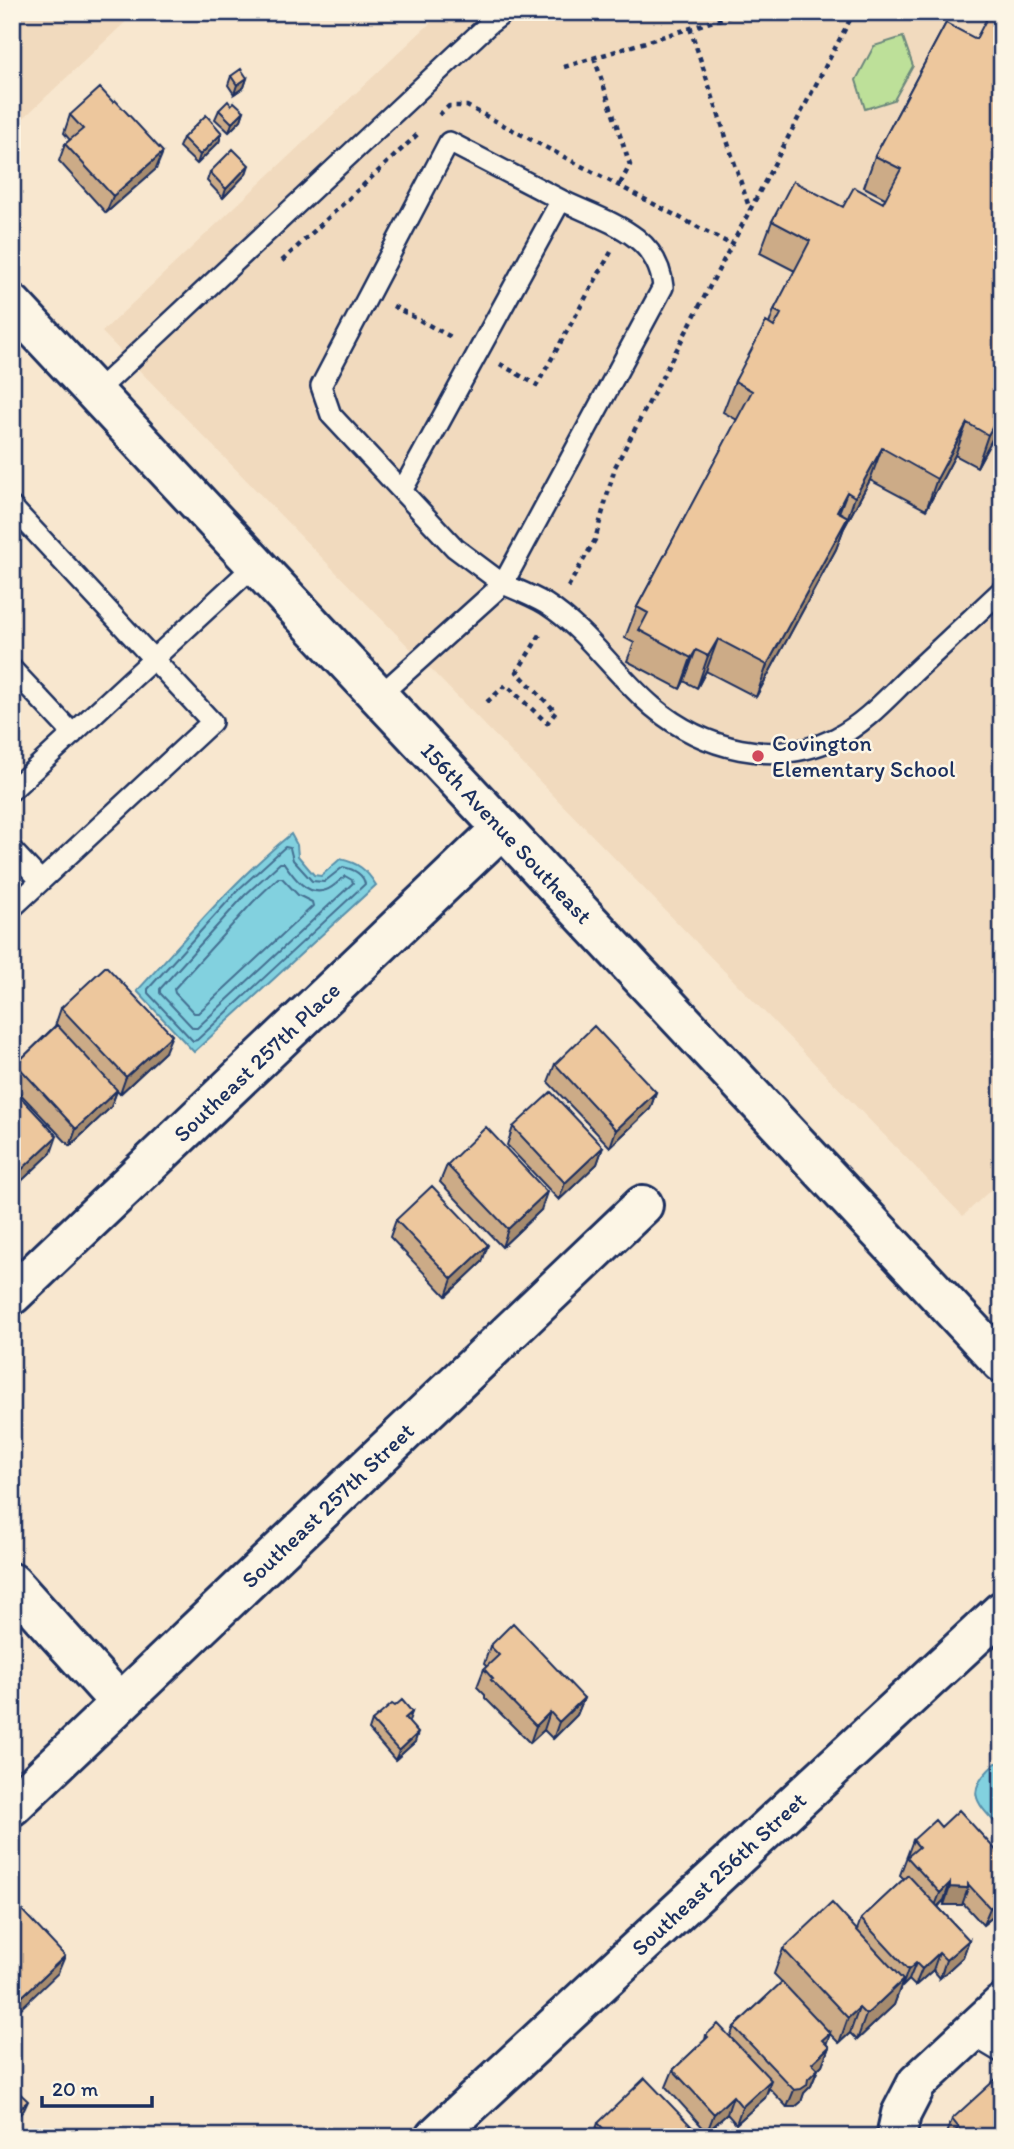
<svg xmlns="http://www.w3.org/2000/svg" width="1014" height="2149" font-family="Itim,sans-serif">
  <rect width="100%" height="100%" fill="#f8e7cf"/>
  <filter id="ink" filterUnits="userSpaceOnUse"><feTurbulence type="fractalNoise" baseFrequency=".0143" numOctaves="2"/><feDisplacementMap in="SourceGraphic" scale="14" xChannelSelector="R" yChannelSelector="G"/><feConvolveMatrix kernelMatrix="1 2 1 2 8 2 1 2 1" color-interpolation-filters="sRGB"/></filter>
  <g filter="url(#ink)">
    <path fill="#f1dabe" d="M12,12H136L12,129Z
      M442,12H1002V1179L963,1216L102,332Z"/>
    <path fill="#bde099" stroke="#6c887c" stroke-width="2" d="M903,37L913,66L894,100L865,109L856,80L874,46Z"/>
    <path fill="#82d1df" stroke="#5990ab" stroke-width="2" d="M291,834L297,845L298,856L314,875L321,876L340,859C358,863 366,869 376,885L194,1052L137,991C187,937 234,880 291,834Z
      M996,1763H1002V1830C977,1803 962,1792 996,1763Z"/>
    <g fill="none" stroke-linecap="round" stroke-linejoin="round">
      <path stroke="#447092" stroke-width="2" d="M285,847L290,848L293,860L312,881L324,882L343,867C353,869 363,874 365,884L197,1040L193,1041L148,993V989L239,889Z
        M280,863H284C293,876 307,897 326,890C333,888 339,881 345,876L352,880L353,883L197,1028H193L160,993V989L245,895Z
        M278,878H282L298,895L312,902L313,906L198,1013H194L175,993L174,989L253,902Z"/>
      <defs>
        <path id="service" d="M561,200C604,221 658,233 663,287L503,584C517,590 533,596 546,604C588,631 616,676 653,707C703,749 775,768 836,738C865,723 886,699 909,677C940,648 971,619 1002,590
          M95,393L488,25L505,12
          M12,507L212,722L41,881L12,850
          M12,669L73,734
          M379,696L503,584L455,548L331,415L321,386L449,142L561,200L402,491
          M12,790L256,564
          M12,908L41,881
          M970,2034L1002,2053"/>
        <g id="minor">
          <path id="s1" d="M12,1295L502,828"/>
          <path d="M12,1583L119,1702"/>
          <path id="s2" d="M12,1806L643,1205"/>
          <path d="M896,2137L901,2114L917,2083L1002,2004"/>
        </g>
        <g id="tertiary">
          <path id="s3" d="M12,304L1002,1363"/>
        </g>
        <g id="secondary">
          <path id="s4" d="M435,2137L1002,1611"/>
        </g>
      </defs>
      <use href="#service" stroke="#1b2f5e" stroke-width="24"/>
      <use href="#minor" stroke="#1b2f5e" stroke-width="44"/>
      <use href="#tertiary" stroke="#1b2f5e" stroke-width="44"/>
      <use href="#secondary" stroke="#1b2f5e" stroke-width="44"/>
      <path stroke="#1b2f5e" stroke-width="4.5" stroke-dasharray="5 5" stroke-linecap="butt" d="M690,28L750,210
        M594,57L630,165L620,184
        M564,67L743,12
        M439,115L449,106H467L732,245
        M282,261L419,133
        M393,306L453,338
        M500,364L537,385L611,252
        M568,587L595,540L615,467L854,12
        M487,702L506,685L547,723L556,712L517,672L541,633"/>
      <use href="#service" stroke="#fcf5e5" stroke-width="19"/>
      <use href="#minor" stroke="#fcf5e5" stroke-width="38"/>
      <use href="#tertiary" stroke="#fcf5e5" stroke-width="38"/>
      <use href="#secondary" stroke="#fcf5e5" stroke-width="38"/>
    </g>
    <path fill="#ccab87" stroke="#1b2f5e" stroke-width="2" d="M946,23L1002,421L977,467L955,455L926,510L870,480L844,528L836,549L756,697L706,671L697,688L684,681L680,689L627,661L634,643L625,638L637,607L737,420L723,412L735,381L769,324L774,310L795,271L760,253L772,221L843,207L883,203L885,198L864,187L875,156Z
      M231,76L247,78L244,87L234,94L228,85Z
      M219,110L244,111L241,120L229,132L215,119Z
      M70,115L156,169L106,213L59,161L65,144L70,140L64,133Z
      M222,133L219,142L197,164L179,147L183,138Z
      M210,172L246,174L223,198L207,181Z
      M61,1008L165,1052L120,1094L117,1091L111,1107L70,1146L12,1085V1073L16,1064L55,1026Z
      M555,1064L656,1092L650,1109L610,1147L548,1082Z
      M12,1088L51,1153L12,1190Z
      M513,1127L603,1147L597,1164L559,1200L507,1145Z
      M447,1165L541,1210L502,1247L440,1182Z
      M396,1220L482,1262L446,1296L390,1237Z
      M490,1646L584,1698L577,1715L553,1739L544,1730L530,1743L485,1698V1695L477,1687L484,1669L487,1667L484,1664Z
      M395,1706L412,1712L408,1721L415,1742L395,1760L369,1730L372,1721Z
      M913,1840L1002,1909L983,1925L963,1903L962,1905H944V1900L938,1907L969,1940L963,1957L940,1978L933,1970L915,1986L909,1980L902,1987H901L894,2005L857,2040L850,2033L839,2043L830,2034L826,2044L829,2047L822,2065L818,2069L811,2086L804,2093L801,2102L795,2107H787L769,2088L765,2098L736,2124L727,2114L707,2132L666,2087L673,2070L705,2040L706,2035L730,2037L734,2027L782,1982L774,1974L783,1949L857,1930L861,1919L904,1879L900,1875Z
      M952,2119L1002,2137H946Z
      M598,2123L691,2137H593Z"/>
    <path fill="#a68b6e" stroke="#1b2f5e" stroke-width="2" d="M247,78L244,87L234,94L237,85Z
      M244,111L241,120L229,132L232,123Z
      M222,133L219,142L197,164L200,155Z
      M163,152L156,169L106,213L113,196Z
      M249,165L246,174L223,198L226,189Z
      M1002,410V421L977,467L988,435Z
      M967,423L955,455L926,510L937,479Z
      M882,448L870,480L844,528L855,497Z
      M847,492L835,523L837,511Z
      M848,517L836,549L756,697L767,665Z
      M718,639L706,671L697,688L708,656Z
      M696,650L684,681L680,689L691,658Z
      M172,1035L165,1052L120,1094L126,1077Z
      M117,1090L111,1107L70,1146L76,1129Z
      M656,1092L650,1109L610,1147L616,1130Z
      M57,1136L51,1153L12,1190L17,1174Z
      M603,1147L597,1164L559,1200L565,1183Z
      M547,1192L541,1210L502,1247L508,1229Z
      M488,1245L482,1262L446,1296L452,1279Z
      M584,1698L577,1715L553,1739L559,1722Z
      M412,1712L409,1721L401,1727L405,1718Z
      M550,1712L544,1730L530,1743L536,1726Z
      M418,1733L415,1742L395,1760L399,1751Z
      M950,1883L944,1900L933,1911L940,1893Z
      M950,1887L968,1888L962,1905H944Z
      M1002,1897V1909L983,1925L990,1908Z
      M969,1940L963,1957L940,1978L946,1960Z
      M939,1953L933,1970L915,1986L922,1969Z
      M65,1956L58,1973L12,2017V2006Z
      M916,1963L909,1980L902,1987L908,1970Z
      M903,1980L894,2005L857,2040L866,2015Z
      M859,2008L850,2033L839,2043L848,2018Z
      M830,2033L824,2051L822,2040Z
      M829,2047L822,2065L806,2080L812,2063Z
      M818,2069L811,2086L804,2093L801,2102L795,2107H787L794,2090Z
      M771,2080L765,2098L736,2124L742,2107Z
      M733,2096L727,2114L707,2132L714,2114Z
      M28,2101L24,2110L12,2122V2116Z
      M694,2129L691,2137H686Z"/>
    <path fill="#edc79d" stroke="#1b2f5e" stroke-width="2" d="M988,16L1002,23V410L988,435L967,423L937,479L882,448L855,497L847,492L837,511L848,517L767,665L718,639L708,656L696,650L691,658L639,630L648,613L637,607L752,391L735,381L766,322L774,327L781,314L774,310L810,241L772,221L793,181L843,207L854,187L883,203L901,169L875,156L946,23L976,39Z
      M241,69L247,78L237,85L231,76Z
      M100,88L113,102L115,100L163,152L113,196L65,144L83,129L70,115Z
      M228,101L231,105L234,102L244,111L232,123L219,110Z
      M206,115L222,133L200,155L183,138Z
      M233,149L249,165L226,189L210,172Z
      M106,966L172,1035L126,1077L61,1008Z
      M57,1025L117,1090L76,1129L16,1064Z
      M594,1026L656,1092L616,1130L555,1064Z
      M12,1088L57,1136L17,1174L12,1169Z
      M551,1092L603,1147L565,1183L513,1127Z
      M486,1127L547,1192L508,1229L447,1165Z
      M432,1186L488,1245L452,1279L396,1220Z
      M513,1623L584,1698L559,1722L550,1712L536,1726L491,1680L493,1679L484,1669L499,1655L490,1646Z
      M402,1700L412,1712L405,1718L418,1733L399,1751L372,1721L392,1704L395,1706Z
      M959,1810L1002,1857V1897L990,1908L968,1884V1888L950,1887V1883L940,1893L907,1857L919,1847L913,1840L935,1820L941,1827Z
      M908,1875L969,1940L946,1960L939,1953L922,1969L916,1963L908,1970L861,1919Z
      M832,1903L903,1980L866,2015L859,2008L848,2018L783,1949Z
      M19,1907L65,1956L12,2006V1914Z
      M782,1982L830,2033L822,2040L829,2047L812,2063L818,2069L808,2079L807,2085L801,2089L794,2090L734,2027Z
      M718,2024L771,2080L742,2107L733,2096L714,2114L673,2070L708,2037L706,2035Z
      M645,2078L694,2129L687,2137H611L598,2123Z
      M997,2078L1002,2083V2137H953L951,2134L959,2128L952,2119Z
      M12,2086L28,2101L12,2116Z
      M12,2128L21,2137H12Z"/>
  </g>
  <circle fill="#d1495b" stroke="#fcf5e5" stroke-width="2.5" cx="758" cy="756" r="7"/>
  <g text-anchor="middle" stroke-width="5" stroke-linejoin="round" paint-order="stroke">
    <g font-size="23" fill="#1b2f5e" stroke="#fcf5e5" text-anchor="start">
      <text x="772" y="751">Covington<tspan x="772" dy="26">Elementary School</tspan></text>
    </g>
    <g font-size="23" fill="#1b2f5e" stroke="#fcf5e5">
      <text dy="8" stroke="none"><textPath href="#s3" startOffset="724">156th Avenue Southeast</textPath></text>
      <text dy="8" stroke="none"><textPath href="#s1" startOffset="338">Southeast 257th Place</textPath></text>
      <text dy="8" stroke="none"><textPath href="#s2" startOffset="436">Southeast 257th Street</textPath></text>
      <text dy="8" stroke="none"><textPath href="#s4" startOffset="387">Southeast 256th Street</textPath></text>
    </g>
  </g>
  <rect width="1014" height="2149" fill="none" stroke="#fcf5e5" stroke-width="42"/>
  <rect x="21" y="21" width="972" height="2107" fill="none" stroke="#1b2f5e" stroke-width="2.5" filter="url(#ink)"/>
  <path d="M42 2096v10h110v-10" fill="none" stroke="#1b2f5e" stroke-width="3.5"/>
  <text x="52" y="2096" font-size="21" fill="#1b2f5e" stroke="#fcf5e5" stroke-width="5" paint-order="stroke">20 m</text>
</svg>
